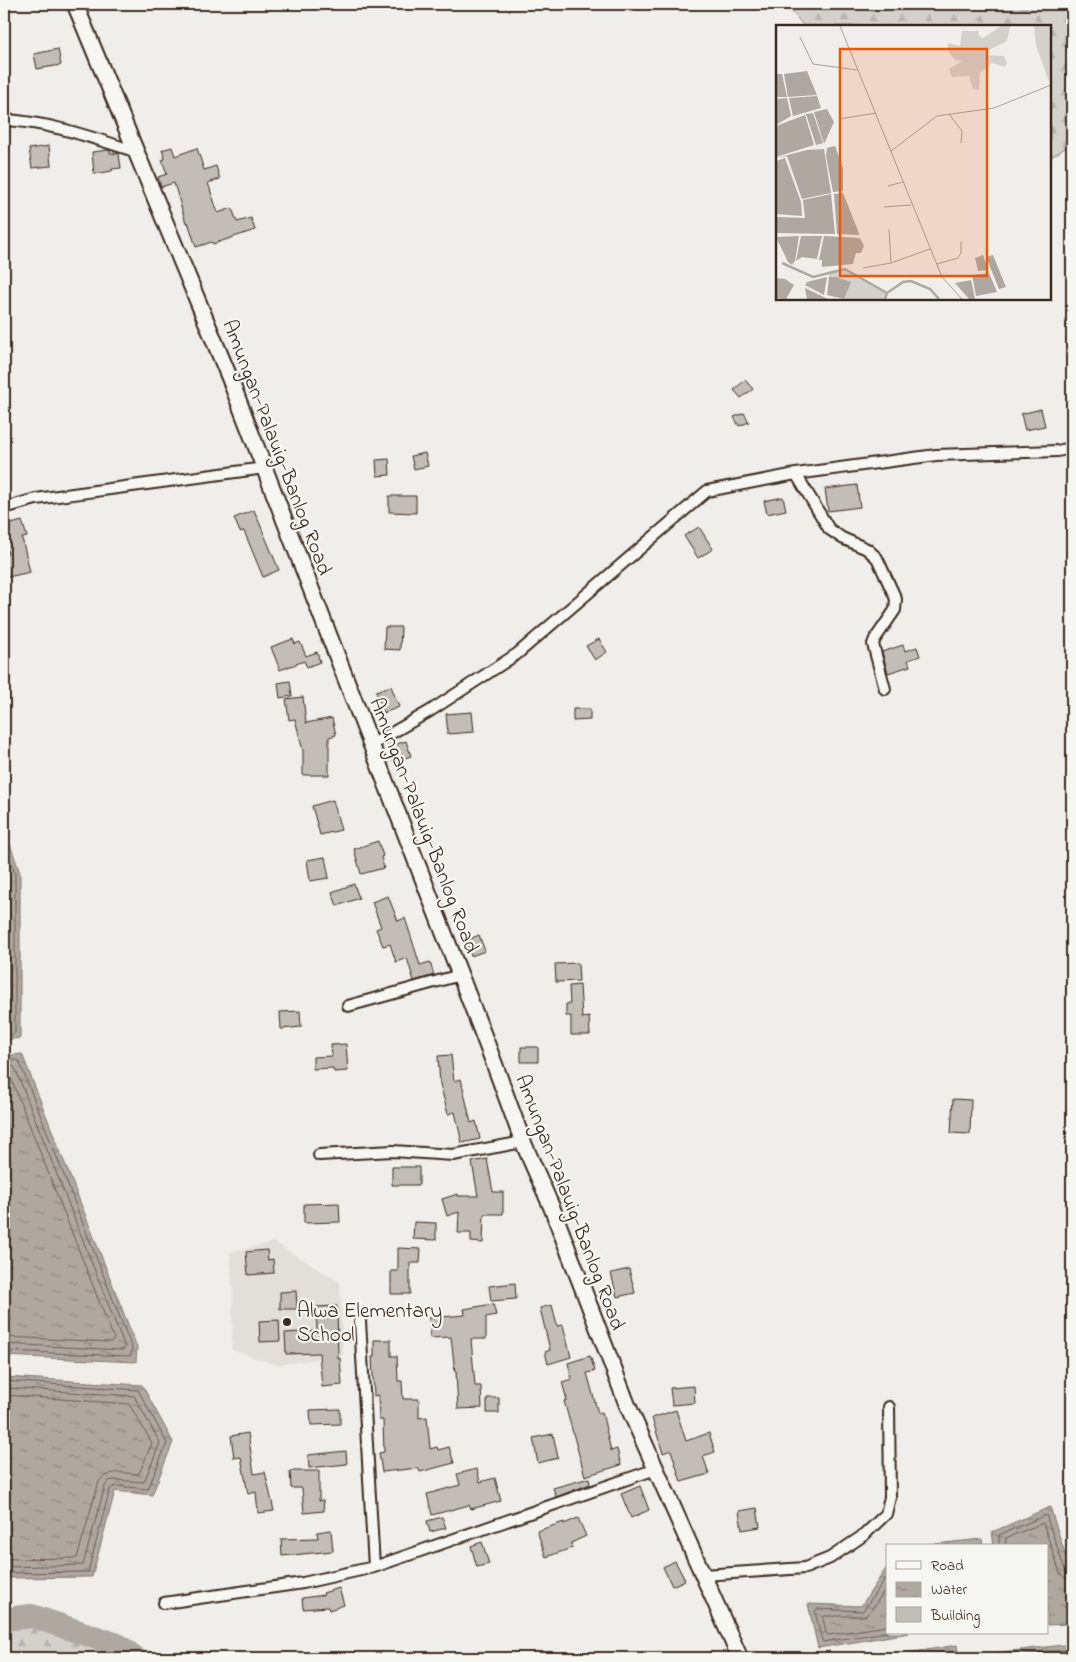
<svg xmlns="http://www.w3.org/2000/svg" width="1076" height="1662" font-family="'Indie Flower',sans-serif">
  <defs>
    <pattern id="forest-firs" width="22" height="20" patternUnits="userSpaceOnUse" patternTransform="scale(1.25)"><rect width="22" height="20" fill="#d4d1cc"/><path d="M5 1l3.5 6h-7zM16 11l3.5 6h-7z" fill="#b7b4af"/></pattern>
    <pattern id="water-ripples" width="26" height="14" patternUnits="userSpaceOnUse" patternTransform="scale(1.25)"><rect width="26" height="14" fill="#afa8a1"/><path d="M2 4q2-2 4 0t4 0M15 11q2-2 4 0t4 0" fill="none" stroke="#908983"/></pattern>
  </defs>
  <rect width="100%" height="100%" fill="#efeeea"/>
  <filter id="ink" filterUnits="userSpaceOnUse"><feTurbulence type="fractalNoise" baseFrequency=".02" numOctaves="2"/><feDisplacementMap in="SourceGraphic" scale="10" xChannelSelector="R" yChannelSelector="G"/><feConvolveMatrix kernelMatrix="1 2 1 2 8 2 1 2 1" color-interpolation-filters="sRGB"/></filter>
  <g filter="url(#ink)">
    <path fill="#e2dfdb" d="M274,1242L340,1282L343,1355L278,1365L232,1350L233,1293L230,1252Z"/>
    <path fill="url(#forest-firs)" stroke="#887e75" d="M789,4H1072V13L1068,19V41L1072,43V141L1065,148L1050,158V26H804L791,11Z
      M32,1616L118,1645L135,1658H4V1619Z"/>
    <path fill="url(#water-ripples)" stroke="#81766d" d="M4,827L20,873V1038L4,1040Z
      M22,1054L137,1347L136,1362L4,1356V1056Z
      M4,1377L142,1385L173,1442L152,1495L115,1491L92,1577L4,1578Z
      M1050,1507L1072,1575V1624L1047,1625V1546H994L992,1532Z
      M982,1539L983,1546H916Z
      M887,1567V1633H909L818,1648L808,1604L861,1606Z
      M1072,1644V1658H968V1656Z
      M957,1645L959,1658H877Z"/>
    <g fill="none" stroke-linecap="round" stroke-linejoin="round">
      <path stroke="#695c52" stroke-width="1" d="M4,842L15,874V1032L14,1034L4,1035
        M4,860L9,876V1026L8,1028L4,1029
        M4,1060H17L19,1061L132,1348L131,1355L129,1356L4,1351
        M4,1067L13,1066L15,1068L125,1347L123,1350L4,1344
        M4,1074L10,1076L114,1339L111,1342L4,1337
        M4,1381L138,1390L167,1443L148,1489L116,1486L110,1489L88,1572L4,1573
        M4,1388L134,1396L160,1443L144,1482L114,1480L109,1481L105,1486L83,1565L4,1567
        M4,1395L129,1404L152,1443L139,1474C125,1474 111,1468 99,1481L77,1558L4,1559
        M999,1546V1535L1046,1515L1065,1570L1068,1573L1072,1574
        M1005,1546L1006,1538L1043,1523L1060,1573L1065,1578L1072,1580
        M887,1576L863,1611L817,1609L815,1612L822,1640L823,1642L887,1632
        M887,1587L870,1612L865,1616H825L823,1618L826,1633L828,1635L887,1626
        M909,1658L951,1652L953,1653L954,1658
        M995,1658L1072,1649"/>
      <path stroke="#afa8a1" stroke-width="24" d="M4,1619L32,1616L118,1645L135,1658"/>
    </g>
    <path fill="#c2bdb7" stroke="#3b2a1e" d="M58,49L61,65L37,69L34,54Z
      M49,146L51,166L32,168L29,149Z
      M172,147L175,156L197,148L204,170L216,166L220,179L208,183L218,213L232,208L237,222L251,218L255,230L213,244L212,242L196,247L188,222L186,223L174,183L161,187L158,177L167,174L162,160L165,159L162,150Z
      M108,150L110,151V153L119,154L121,168L112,169V171L94,174L92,152Z
      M745,380L753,389L741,398L734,390Z
      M1041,409L1045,426L1025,430L1021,414Z
      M744,413L749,422L739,426L734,417Z
      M425,453L428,466L414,469L411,456Z
      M389,459L390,475L377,476L376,460Z
      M857,485L860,507L828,511L825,489Z
      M389,496H416V513L389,512Z
      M783,497L786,510L767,514L764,501Z
      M254,510L279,570L263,577L244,531L240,532L234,518Z
      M22,521L27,537L22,538L30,572L4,578V555L8,554L4,540V526Z
      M699,527L713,549L698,558L684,536Z
      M385,627H401L400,650L384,649Z
      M293,639L295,644L300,642L306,656L317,652L320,662L307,667L304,661L280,670L271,647Z
      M599,639L607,652L595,660L586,646Z
      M903,645L905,651L917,647L920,656L908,660L910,666L888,673L882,652Z
      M290,681L292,696L280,698L278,683Z
      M391,686L399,707L384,713L376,691Z
      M303,697L306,723L332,718L336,735L329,737V775H303V751L295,719L289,720L286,699Z
      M573,709H590V720L573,721Z
      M472,712L474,732L448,734L446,714Z
      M406,741L411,756L393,762L388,747Z
      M333,800L341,830L320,835L312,806Z
      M378,841L383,856L381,857L384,868L361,874L354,849Z
      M325,857L329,878L310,881L307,860Z
      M354,884L359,898L337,906L332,892Z
      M388,896L398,921L405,918L420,965L430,962L434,975L414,981L407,958L396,962L390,944L383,946L376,929L381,927L372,902Z
      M479,935L485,951L471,956L465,941Z
      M578,963L579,981L556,982L555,964Z
      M580,985L582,1018L589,1017L590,1035H571V1016H566V1004H570L569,986Z
      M300,1011L301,1027L281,1029L280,1012Z
      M346,1044L348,1071L334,1072L333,1068L313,1069V1057L332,1056L331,1045Z
      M521,1047H538V1062H521Z
      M451,1055L454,1081L461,1079L471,1123L476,1121L480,1139L462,1143L455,1112L448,1114L440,1084L438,1056Z
      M953,1099L971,1100L970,1134L951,1133Z
      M487,1159L493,1192H503V1214H484L483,1243L471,1242V1233H458L459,1212L447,1216L442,1199L458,1194V1196H478L472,1162Z
      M392,1167H419V1185H392Z
      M339,1203L340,1222L304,1223V1204Z
      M414,1222L436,1223V1240L413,1239Z
      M398,1248L421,1249L420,1263H410V1294H391V1271H398Z
      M267,1250L268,1260L273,1259L274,1273L248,1275L246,1252Z
      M629,1269L635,1293L617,1297L611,1273Z
      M515,1283L516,1299L491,1301L489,1286Z
      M296,1291L297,1309H280V1292Z
      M493,1304L496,1315L486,1317V1339H471L475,1386H481L482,1408L458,1409L456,1372H455L451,1337L430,1338L429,1318L465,1315L464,1309Z
      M552,1305L557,1326L563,1325L571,1357L548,1364L545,1352L550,1350L540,1308Z
      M337,1306L338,1359L340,1358L342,1385L322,1387L319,1353L286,1354L285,1333L317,1331L316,1307Z
      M279,1320L280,1341L260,1342L259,1321Z
      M374,1340H391V1356H397L398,1381H402L403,1399H419V1418L427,1417L430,1449L437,1447L438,1450L449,1447L454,1463L420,1472L418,1468L382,1472L379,1453L384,1452L383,1420H379L378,1395L374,1396L372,1357H374Z
      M590,1356L595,1371L587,1373L598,1413L602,1412L611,1451L617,1449L621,1465L585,1476L564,1401L567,1400L562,1382L572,1379L568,1363Z
      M694,1386L695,1403L672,1405L670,1388Z
      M487,1398H499V1413H487Z
      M340,1409V1424L311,1425L310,1410Z
      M676,1410L686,1441L709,1433L715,1452L703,1456L709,1474L681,1482L671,1450L663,1453L652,1418Z
      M248,1433L254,1474L265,1472L274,1511L258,1513L256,1492L248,1494L241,1457L234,1458L231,1436Z
      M553,1434L558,1458L538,1463L533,1438Z
      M346,1451L347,1464L309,1468L308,1455Z
      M477,1469L480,1482L495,1478L501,1501L471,1509L469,1505L432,1515L427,1494L460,1485L457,1474Z
      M290,1471H319V1501L323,1500L324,1511L304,1513L302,1488H291Z
      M589,1478L590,1484L556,1497L553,1488Z
      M640,1486L649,1510L631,1518L621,1494Z
      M757,1508L760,1527L742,1530L739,1511Z
      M442,1517L446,1528L430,1532L427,1521Z
      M578,1518L586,1536L571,1543L572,1548L546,1557L537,1531L564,1522V1524Z
      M331,1530L333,1551L282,1556L281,1539L318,1538L317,1532Z
      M482,1542L489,1564L477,1567L471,1546Z
      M675,1561L685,1580L672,1586L663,1567Z
      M339,1588L344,1605L329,1610L328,1607L303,1609L302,1598L324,1595L323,1593Z"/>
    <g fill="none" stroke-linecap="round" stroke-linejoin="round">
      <defs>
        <path id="minor" d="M4,120C50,122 93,138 137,152
          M796,474L829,529L842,538L867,549L877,558L896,599L895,610L875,639L873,644L885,689
          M4,508L36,499L265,468
          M371,745L430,711L517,654L707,491L796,474L936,455L1057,451L1072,448
          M348,1006L460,975
          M319,1155L393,1151L453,1155L523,1142
          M360,1321L374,1567
          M703,1575L805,1568L830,1558L864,1535L886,1514L890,1497L889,1407
          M164,1603L303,1583L374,1567L656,1469"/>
        <path id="secondary" d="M75,4L230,379L491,1055L523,1142L552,1208L627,1404L740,1658"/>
      </defs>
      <use href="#minor" stroke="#3b2a1e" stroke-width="14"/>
      <use href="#secondary" stroke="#3b2a1e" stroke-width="19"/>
      <use href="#minor" stroke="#f6f6f2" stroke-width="10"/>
      <use href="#secondary" stroke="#f6f6f2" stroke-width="15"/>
    </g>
  </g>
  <circle fill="#3b2a1e" stroke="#f6f6f2" stroke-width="2" cx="287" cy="1322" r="5"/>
  <g text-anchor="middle" stroke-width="4.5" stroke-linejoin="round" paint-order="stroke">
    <g font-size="21" fill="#3b2a1e" stroke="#f6f6f2">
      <text transform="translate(278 447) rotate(69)" y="7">Amungan-Palauig-Banlog Road</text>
      <text transform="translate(425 825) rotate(69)" y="7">Amungan-Palauig-Banlog Road</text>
      <text transform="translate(571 1202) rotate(69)" y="7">Amungan-Palauig-Banlog Road</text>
    </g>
    <g font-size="21" fill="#3b2a1e" stroke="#f6f6f2" text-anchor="start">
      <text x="297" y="1317">Alwa Elementary<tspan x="297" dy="24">School</tspan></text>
    </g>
  </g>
  <g transform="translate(776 25)">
    <rect width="275" height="275" fill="#efeeea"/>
    <path d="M225,1H234L231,16L211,26L210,30L228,31L231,38L229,42L216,38L204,48L203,65L197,64L193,51L176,52L173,44L186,36L179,35L172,26V18L184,21L186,6H202L203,11L207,13ZM258,1H275L273,57L260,20ZM69,244L111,268L109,274H68L74,257L53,252L52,246Z" fill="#d4d1cc"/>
    <path d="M31,46L41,70L12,72L8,49ZM0,49H6L11,72H0ZM41,71L45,83L17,91L13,73ZM11,73L15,91L0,100V74ZM51,84L58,97L48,119L38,87ZM37,88L47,118L40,120L30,89ZM29,90L38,120L0,132V101ZM58,118L31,125L48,124L55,168L26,174L11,131L0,133ZM59,121L67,143V166L57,167L50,131L51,123ZM9,133L25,177L26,191L0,189V136ZM67,168L83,208V210L61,209L58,169ZM55,169L59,209L0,208V192L29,193L27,175ZM23,211L19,236L16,240L12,237L0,212ZM25,211H46L41,234L26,232L20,236ZM48,211L84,213L88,221L85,228H80L77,239L46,242V235H43ZM207,230L212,245L202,246L199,233ZM217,230L230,262L223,264L210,232ZM213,248L221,267L200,271L196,250ZM51,252L48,270L29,260L31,257ZM60,252L75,257L68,274L51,270L53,252ZM0,253L9,254L18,260L10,274L0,273ZM195,255L199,274H193L179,258ZM29,263L52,274H31Z" fill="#afa8a1"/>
    <path fill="none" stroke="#afa8a1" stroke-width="2.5" d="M6,238L37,252L69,244L111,268M109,274L111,268L127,257L135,256L154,264L163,274"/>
    <path fill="none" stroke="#a7a098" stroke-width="1" d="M64,1L166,252L186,274M24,12L37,39L81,45M173,89L186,106L185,118M63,94L100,88M115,126L161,91L218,83L275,60M112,161L127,157M108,182L135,180M113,204L115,238M161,239L182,233L185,228V216M87,243L115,238L154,224"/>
    <path fill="#e8590c" fill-opacity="0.15" stroke="#e8590c" stroke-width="2.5" d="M64,24H211V251H64Z"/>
    <rect width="275" height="275" fill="none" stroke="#3b2a1e" stroke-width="2.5"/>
  </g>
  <rect width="1076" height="1662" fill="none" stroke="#f6f6f2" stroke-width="20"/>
  <rect x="10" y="10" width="1056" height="1642" fill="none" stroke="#3b2a1e" stroke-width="2" filter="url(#ink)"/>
  <rect x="886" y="1544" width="162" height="90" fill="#f6f6f2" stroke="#aba49d"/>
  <rect x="896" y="1561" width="25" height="8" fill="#f6f6f2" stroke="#aba49d"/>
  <text x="931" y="1570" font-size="15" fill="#3b2a1e">Road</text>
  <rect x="896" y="1582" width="25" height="15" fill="url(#water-ripples)" stroke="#aba49d"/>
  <text x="931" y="1594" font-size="15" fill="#3b2a1e">Water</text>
  <rect x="896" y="1607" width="25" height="15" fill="#c2bdb7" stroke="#aba49d"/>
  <text x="931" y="1620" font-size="15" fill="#3b2a1e">Building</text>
</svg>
